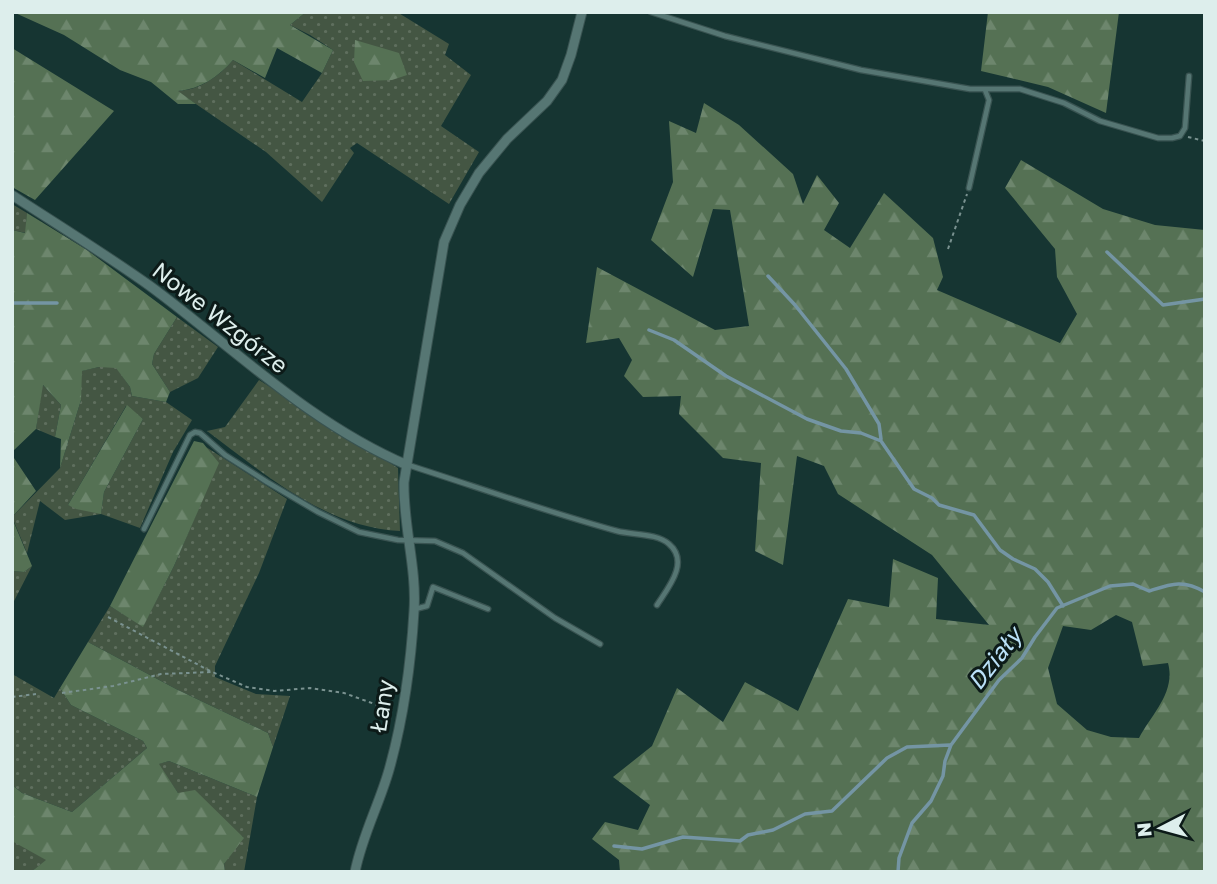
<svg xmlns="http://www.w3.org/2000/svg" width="1217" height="884" font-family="'Golos Text',sans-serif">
  <defs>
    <pattern id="grass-dots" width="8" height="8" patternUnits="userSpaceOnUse" patternTransform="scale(1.75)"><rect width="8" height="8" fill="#445643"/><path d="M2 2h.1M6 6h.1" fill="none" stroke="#5f6f5e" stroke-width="1.8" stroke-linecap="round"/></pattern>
    <pattern id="forest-firs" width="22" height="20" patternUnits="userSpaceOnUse" patternTransform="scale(1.75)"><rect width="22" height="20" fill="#557154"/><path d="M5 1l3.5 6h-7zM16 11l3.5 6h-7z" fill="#6d866d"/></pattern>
  </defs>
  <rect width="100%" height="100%" fill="#163532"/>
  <path fill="url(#grass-dots)" fill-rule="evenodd" d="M306,12H397L449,44L445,55L471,75L441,126L479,152L449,204L357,143L350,148L354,153L322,202L266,152L177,91C200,90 218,77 233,60L302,102L322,73L333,50L310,35L290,25Z
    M12,204L27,213L26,233L12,230Z
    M177,317L218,347L198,378L170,392L152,364L154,354Z
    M99,367H116L130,387L132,396L166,402L192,420L173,452L140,528L101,514L65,520L40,501L27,553L12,517L60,468L81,400V371ZM126,406L143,419L104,492L101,513L68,505Z
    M259,380L398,468L400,531C327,528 263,473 207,431L225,427Z
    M42,384L61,405L55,437L36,429Z
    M206,447L287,499L259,573L215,666V677L256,694L290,696L273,747L268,733L176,689L88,642L110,606L143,626L174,566L218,463Z
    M32,566L12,605V571L24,572Z
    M12,674L54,698L60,688L71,705L143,741L147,748L72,812L22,793L12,785Z
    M169,761L257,797L244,872H225L224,864L243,837L178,793L158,764Z
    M12,841H14L47,860L31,872H12Z"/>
  <path fill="url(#forest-firs)" fill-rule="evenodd" d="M13,12H306L290,25L333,50L322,73L277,48L265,78L233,60C218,77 201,89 178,91L196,104H178L151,82L120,70L64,35Z
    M988,12H1119L1106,113L1048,87L981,71Z
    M355,40L399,53L407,75L392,80L363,81L354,62Z
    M12,48L114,111L35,200L12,187Z
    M704,103L739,125L793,174L803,204L817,175L839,203L824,230L850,248L884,193L933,238L943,277L937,290L1060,343L1077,314L1057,277L1055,249L1005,188L1021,160L1103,209L1155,225L1205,230V872H620L619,860L592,839L605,822L638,830L650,805L613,777L652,746L677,688L723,722L745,682L798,711L848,599L889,607L893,559L938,578L936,619L989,625L932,555L838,494L824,466L797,456L783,565L755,551L761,463L723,458L679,414L681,396L643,397L624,376L632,360L619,338L586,343L597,267L715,330L749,326L730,210L713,209L693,277L651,240L673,182L669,121L696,133ZM1116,615L1132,622L1143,666L1168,663C1176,692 1152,714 1139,738L1111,737L1087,730L1057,704L1048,668L1063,626L1091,630Z
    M27,213L87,250L177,317L154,354L152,364L170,392L166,402L132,396L130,387L116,368L99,367L82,371L81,400L60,468L61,439L55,437L61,405L43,385L36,429L12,452V230L25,233Z
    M127,405L143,419L104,492L101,514L76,509L68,505Z
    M194,441L203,443L219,463L174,566L143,627L110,606Z
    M12,455L36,491L12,517Z
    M12,518L32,566L24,572L12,571Z
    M88,642L176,689L268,733L273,747L257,797L169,761L159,764L178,793L195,790L244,838L224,864L225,872H31L46,860L12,841V785L22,793L72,812L147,748L143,741L71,705L60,688Z"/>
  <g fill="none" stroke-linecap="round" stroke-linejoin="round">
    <path stroke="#7495a4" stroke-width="3.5" d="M1107,252L1163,305L1205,299
      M768,276L795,305L846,369L879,424L881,439
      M12,303H57
      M649,330L674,340L726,376L807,419L841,431L861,433L881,441L914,489L932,498L939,505L974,515L1000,550L1013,559L1035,569L1048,582L1063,606
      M614,846L642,849L683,837L740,841L748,835L773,830L805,814L832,811L887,758L907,747L950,745
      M898,872L899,858L912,823L931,801L943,776L945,761L951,745L999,680L1022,658L1035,637L1057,608L1110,586L1133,584L1149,591C1171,584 1183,579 1205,592"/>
    <defs>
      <path id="service" d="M651,12L725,36L861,70L970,89H1020L1064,103L1100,121L1158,138H1172L1180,136L1185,128L1189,76
        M969,188L989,100L985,90
        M408,465C477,487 547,512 617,531C632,535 657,533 669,544C690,562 668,588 657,605
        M144,529L190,435L195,432L200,433L225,455L267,482L318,512L359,532L398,540L435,541L463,553L555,618L600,644
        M415,609L427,606L433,587L488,609"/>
      <path id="minor" d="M12,195C58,225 105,254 150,286C234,348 309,423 407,465
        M355,872C362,836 379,805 389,770C403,720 411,663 414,611C417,568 403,526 404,482L444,242L460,205L479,173L507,139L547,101L562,80L571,55L582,12"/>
    </defs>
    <use href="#service" stroke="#395351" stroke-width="7"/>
    <use href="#minor" stroke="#395351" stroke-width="11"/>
    <path stroke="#7a9290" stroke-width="2" stroke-dasharray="3.5 3.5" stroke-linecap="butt" d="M1188,137L1205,141
      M948,249L967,194
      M108,617L210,671L247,687L274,691L310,688L344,693L394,711
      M62,693L113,686L161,674L212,672
      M12,697L36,694"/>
    <use href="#service" stroke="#567673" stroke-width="4.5"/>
    <use href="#minor" stroke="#567673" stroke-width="9"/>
  </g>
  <g text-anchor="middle" stroke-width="6" stroke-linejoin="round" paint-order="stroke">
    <g font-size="23" fill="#ddeeec" stroke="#0c1a18">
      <text transform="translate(220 318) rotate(38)" y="8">Nowe Wzgórze</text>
      <text transform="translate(382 706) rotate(-81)" y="8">Łany</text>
    </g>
    <g font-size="24" font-style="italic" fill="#bae1f8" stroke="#0c1a18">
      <text transform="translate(995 659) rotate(-52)" y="8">Działy</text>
    </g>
  </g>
  <rect width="1217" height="884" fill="none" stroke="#ddeeec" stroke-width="28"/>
  <g transform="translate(1161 828) rotate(264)" stroke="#0c1a18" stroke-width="5" paint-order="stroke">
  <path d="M0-5L12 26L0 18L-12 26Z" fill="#ddeeec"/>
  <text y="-10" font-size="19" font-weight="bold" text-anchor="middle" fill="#ddeeec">N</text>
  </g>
</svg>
